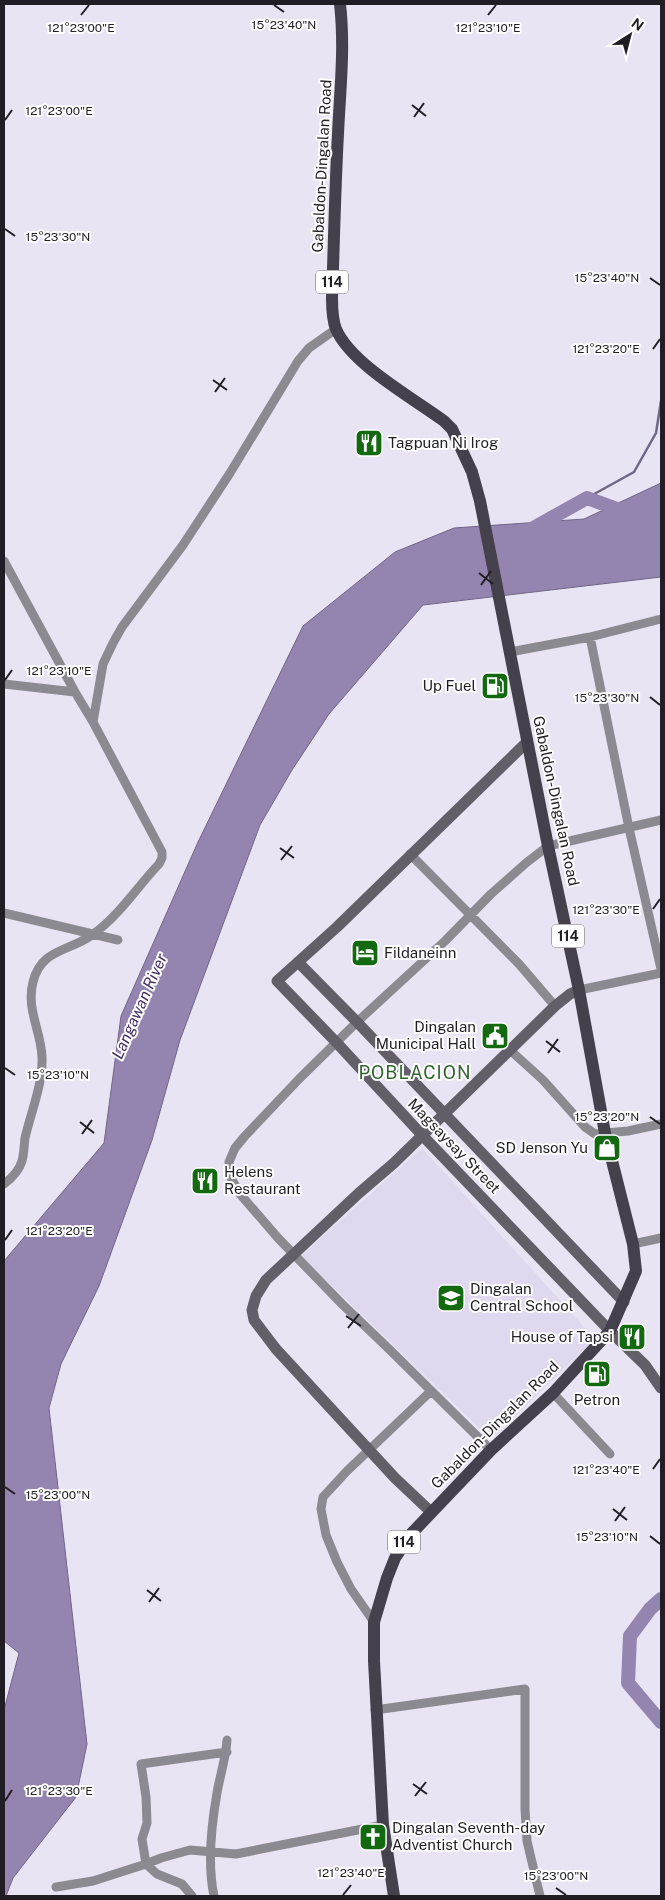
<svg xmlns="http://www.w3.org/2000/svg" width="665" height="1900" font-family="'Public Sans',sans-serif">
  <rect width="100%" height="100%" fill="#e9e4f4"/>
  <path fill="#dfd8ef" d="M422,1148L595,1339L491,1439L301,1256Z"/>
  <path fill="#9485b0" stroke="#716686" d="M661,483V577L423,605L329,714L292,770L260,825L180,1040L152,1140L99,1286L61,1364L49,1408L87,1744L76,1797L13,1878L6,1896H4V1710L19,1653L4,1641V1261L104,1143L121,1016L198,842L303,626L395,552L454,528L584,519Z"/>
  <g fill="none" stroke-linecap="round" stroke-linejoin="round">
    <path stroke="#716686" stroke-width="2.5" d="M587,498L634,472L656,433L661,401"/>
    <path stroke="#9485b0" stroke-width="14" d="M528,531L587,498L661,525
      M661,1599L650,1609L630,1636L628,1683L661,1722"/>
    <path stroke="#8c8a91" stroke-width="9" d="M4,561L75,692L93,722
      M590,637L629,828L661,969
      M510,652L590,637L661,619
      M4,684L75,692
      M410,854L519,964L555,1006
      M4,913L118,940
      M579,990L661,973
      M511,1051L543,1080L585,1127L595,1134L628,1131L661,1124
      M4,1184C12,1178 19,1171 22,1161C24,1154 24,1146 25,1138C31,1112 43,1084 42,1057C41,1031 26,1009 33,982C41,949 68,952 92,935C118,917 137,887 159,864L162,858V852L93,722L103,664L113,643L122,627L183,545L230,473L298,361L309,348L336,329
      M633,1244L661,1238
      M553,1393L610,1454
      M491,1450L389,1349L342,1304L278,1238L240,1194L231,1178L229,1162L235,1148L245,1136L299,1079L357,1022L445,941L491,894L526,863L548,846L661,820
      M374,1622L351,1589L337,1562L326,1535L321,1509L323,1497L347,1471L431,1391
      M375,1710L525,1689V1809L527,1841L540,1896
      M227,1752L141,1764L146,1797L147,1823L142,1839L146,1864L161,1858L190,1850L236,1854L383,1825
      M56,1887L93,1881L146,1864L157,1874L182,1884L192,1896
      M214,1896C207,1863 211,1827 217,1793C220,1775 226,1758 227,1740"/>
    <path stroke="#625f68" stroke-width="11" d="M527,742L337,927L277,981L336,1042L422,1135L610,1331L645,1365L661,1388
      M298,962L357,1022L624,1302
      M431,1512L395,1478L276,1349L254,1320L252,1310L256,1296L266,1280L359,1193L394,1163L555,1006L570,994L579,990"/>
    <path stroke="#44414c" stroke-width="12" d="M340,4C345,48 340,89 338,134C335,188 334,243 332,298C332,308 332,319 336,329C351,364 413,398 444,421L452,429L472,472L480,501L548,846L579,990L605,1133L633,1244L636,1271L610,1331L553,1393L491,1450L411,1534L395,1558L387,1578L374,1622V1661L383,1825L394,1896"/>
  </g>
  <path fill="none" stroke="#201e24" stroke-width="2" d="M274,5L284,12M81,15L89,5M488,15L496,5M412,105L426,116M414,117L424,103M5,120L12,110M5,229L15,236M650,278L660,285M653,349L660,339M213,380L227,390M215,392L225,378M479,573L493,584M481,585L491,571M5,680L12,670M650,697L660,705M280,848L294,858M281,860L292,846M653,909L660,899M546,1041L560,1052M548,1053L558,1039M5,1068L15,1075M650,1117L660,1124M80,1122L94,1133M82,1134L92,1120M5,1240L12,1230M346,1316L361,1326M348,1328L359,1314M653,1469L660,1459M5,1487L15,1494M613,1509L627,1520M615,1521L625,1507M650,1536L660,1544M147,1590L161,1601M149,1602L159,1588M413,1784L427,1794M415,1796L426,1782M5,1801L12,1790M556,1888L566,1895M343,1895L351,1885"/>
  <defs>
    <symbol id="restaurant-square" viewBox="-11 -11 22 22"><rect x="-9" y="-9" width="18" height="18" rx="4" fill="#126910" stroke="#fff"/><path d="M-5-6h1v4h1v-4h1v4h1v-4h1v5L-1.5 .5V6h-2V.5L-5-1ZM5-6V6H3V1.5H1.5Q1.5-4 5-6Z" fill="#fff"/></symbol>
    <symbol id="fuel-square" viewBox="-11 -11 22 22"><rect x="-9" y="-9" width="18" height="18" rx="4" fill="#126910" stroke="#fff"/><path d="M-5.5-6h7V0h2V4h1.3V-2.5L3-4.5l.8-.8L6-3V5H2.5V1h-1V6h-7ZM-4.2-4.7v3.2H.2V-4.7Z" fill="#fff"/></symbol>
    <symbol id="hotel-square" viewBox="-11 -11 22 22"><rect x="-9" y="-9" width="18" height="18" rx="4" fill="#126910" stroke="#fff"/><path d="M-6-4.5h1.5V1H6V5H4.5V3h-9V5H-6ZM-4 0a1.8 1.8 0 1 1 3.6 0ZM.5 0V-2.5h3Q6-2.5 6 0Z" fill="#fff"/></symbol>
    <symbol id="civic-square" viewBox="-11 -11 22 22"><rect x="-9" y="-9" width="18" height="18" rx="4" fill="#126910" stroke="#fff"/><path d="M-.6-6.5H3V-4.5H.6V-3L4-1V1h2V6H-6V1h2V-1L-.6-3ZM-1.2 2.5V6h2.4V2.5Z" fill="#fff"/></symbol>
    <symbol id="shop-square" viewBox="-11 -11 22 22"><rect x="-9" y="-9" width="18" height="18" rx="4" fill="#126910" stroke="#fff"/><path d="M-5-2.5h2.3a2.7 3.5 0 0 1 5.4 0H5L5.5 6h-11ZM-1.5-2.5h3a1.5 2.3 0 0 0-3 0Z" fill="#fff"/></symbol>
    <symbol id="school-square" viewBox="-11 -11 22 22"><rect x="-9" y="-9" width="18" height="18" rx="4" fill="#126910" stroke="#fff"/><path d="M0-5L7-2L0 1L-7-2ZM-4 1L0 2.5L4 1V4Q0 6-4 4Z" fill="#fff"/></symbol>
    <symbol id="church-square" viewBox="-11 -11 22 22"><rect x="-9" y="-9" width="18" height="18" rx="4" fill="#126910" stroke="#fff"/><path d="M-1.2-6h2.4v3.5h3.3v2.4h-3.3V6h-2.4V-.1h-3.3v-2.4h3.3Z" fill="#fff"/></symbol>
  </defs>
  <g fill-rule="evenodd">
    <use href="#restaurant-square" x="353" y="427" width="32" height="32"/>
    <use href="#fuel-square" x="479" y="670" width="32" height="32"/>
    <use href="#hotel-square" x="349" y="937" width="32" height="32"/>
    <use href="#civic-square" x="479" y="1020" width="32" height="32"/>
    <use href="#shop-square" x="591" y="1132" width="32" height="32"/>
    <use href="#restaurant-square" x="189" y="1165" width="32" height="32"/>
    <use href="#school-square" x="435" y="1282" width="32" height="32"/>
    <use href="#restaurant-square" x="616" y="1321" width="32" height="32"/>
    <use href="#fuel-square" x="581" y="1358" width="32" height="32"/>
    <use href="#church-square" x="357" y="1821" width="32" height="32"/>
  </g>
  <g text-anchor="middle" stroke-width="4" stroke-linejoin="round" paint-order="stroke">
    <g fill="#fff" stroke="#636266" stroke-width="1">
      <rect x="316" y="270.5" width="32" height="23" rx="4"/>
      <rect x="552" y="924.5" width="32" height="23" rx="4"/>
      <rect x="388" y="1530.5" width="32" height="23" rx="4"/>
    </g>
    <g font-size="14" font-weight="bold" fill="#201e24">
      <text x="332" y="287">114</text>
      <text x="568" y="941">114</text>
      <text x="404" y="1547">114</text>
    </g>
    <g font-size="15" fill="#201e24" stroke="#fff">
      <text transform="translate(322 166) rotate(-87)" y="5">Gabaldon-Dingalan Road</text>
      <text transform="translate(556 801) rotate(78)" y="5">Gabaldon-Dingalan Road</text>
      <text transform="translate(454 1146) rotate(46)" y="5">Magsaysay Street</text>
      <text transform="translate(495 1425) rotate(-45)" y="5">Gabaldon-Dingalan Road</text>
    </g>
    <g font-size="15" fill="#201e24" stroke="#fff" text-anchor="start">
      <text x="388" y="448">Tagpuan Ni Irog</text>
      <text x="476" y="691" text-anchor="end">Up Fuel</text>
      <text x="384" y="958">Fildaneinn</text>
      <text x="476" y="1032" text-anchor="end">Dingalan<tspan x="476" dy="17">Municipal Hall</tspan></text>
      <text x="588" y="1153" text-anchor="end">SD Jenson Yu</text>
      <text x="224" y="1177">Helens<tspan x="224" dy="17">Restaurant</tspan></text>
      <text x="470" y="1294">Dingalan<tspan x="470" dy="17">Central School</tspan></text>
      <text x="613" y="1342" text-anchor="end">House of Tapsi</text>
      <text x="597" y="1405" text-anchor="middle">Petron</text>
      <text x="392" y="1833">Dingalan Seventh-day<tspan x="392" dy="17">Adventist Church</tspan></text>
    </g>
    <g font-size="16" font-style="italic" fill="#432d64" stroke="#fff">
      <text transform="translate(139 1006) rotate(-66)" y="6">Langawan River</text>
    </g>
    <g font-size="18" letter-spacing="1" fill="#31642e" stroke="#fff">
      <text x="415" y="1079">POBLACION</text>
    </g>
  </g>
  <g font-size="12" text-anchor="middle" fill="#201e24" stroke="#fff" stroke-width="4" stroke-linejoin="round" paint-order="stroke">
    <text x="284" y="29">15°23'40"N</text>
    <text x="81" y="32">121°23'00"E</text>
    <text x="488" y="32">121°23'10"E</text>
    <text x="59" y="115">121°23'00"E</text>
    <text x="58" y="241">15°23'30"N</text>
    <text x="607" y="282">15°23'40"N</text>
    <text x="606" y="353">121°23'20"E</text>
    <text x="59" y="675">121°23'10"E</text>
    <text x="607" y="702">15°23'30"N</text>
    <text x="606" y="914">121°23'30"E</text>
    <text x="58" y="1079">15°23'10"N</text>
    <text x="607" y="1121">15°23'20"N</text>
    <text x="59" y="1235">121°23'20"E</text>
    <text x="606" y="1474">121°23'40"E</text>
    <text x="58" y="1499">15°23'00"N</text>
    <text x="607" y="1541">15°23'10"N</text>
    <text x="59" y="1795">121°23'30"E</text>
    <text x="351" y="1877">121°23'40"E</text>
    <text x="556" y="1880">15°23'00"N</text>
  </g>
  <rect width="665" height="1900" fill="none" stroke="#201e24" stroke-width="10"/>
  <g transform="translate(630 35) rotate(36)" stroke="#ffffff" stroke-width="4" paint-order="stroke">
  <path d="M0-4L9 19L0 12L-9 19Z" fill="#201e24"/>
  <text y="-8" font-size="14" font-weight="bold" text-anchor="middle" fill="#201e24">N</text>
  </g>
</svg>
